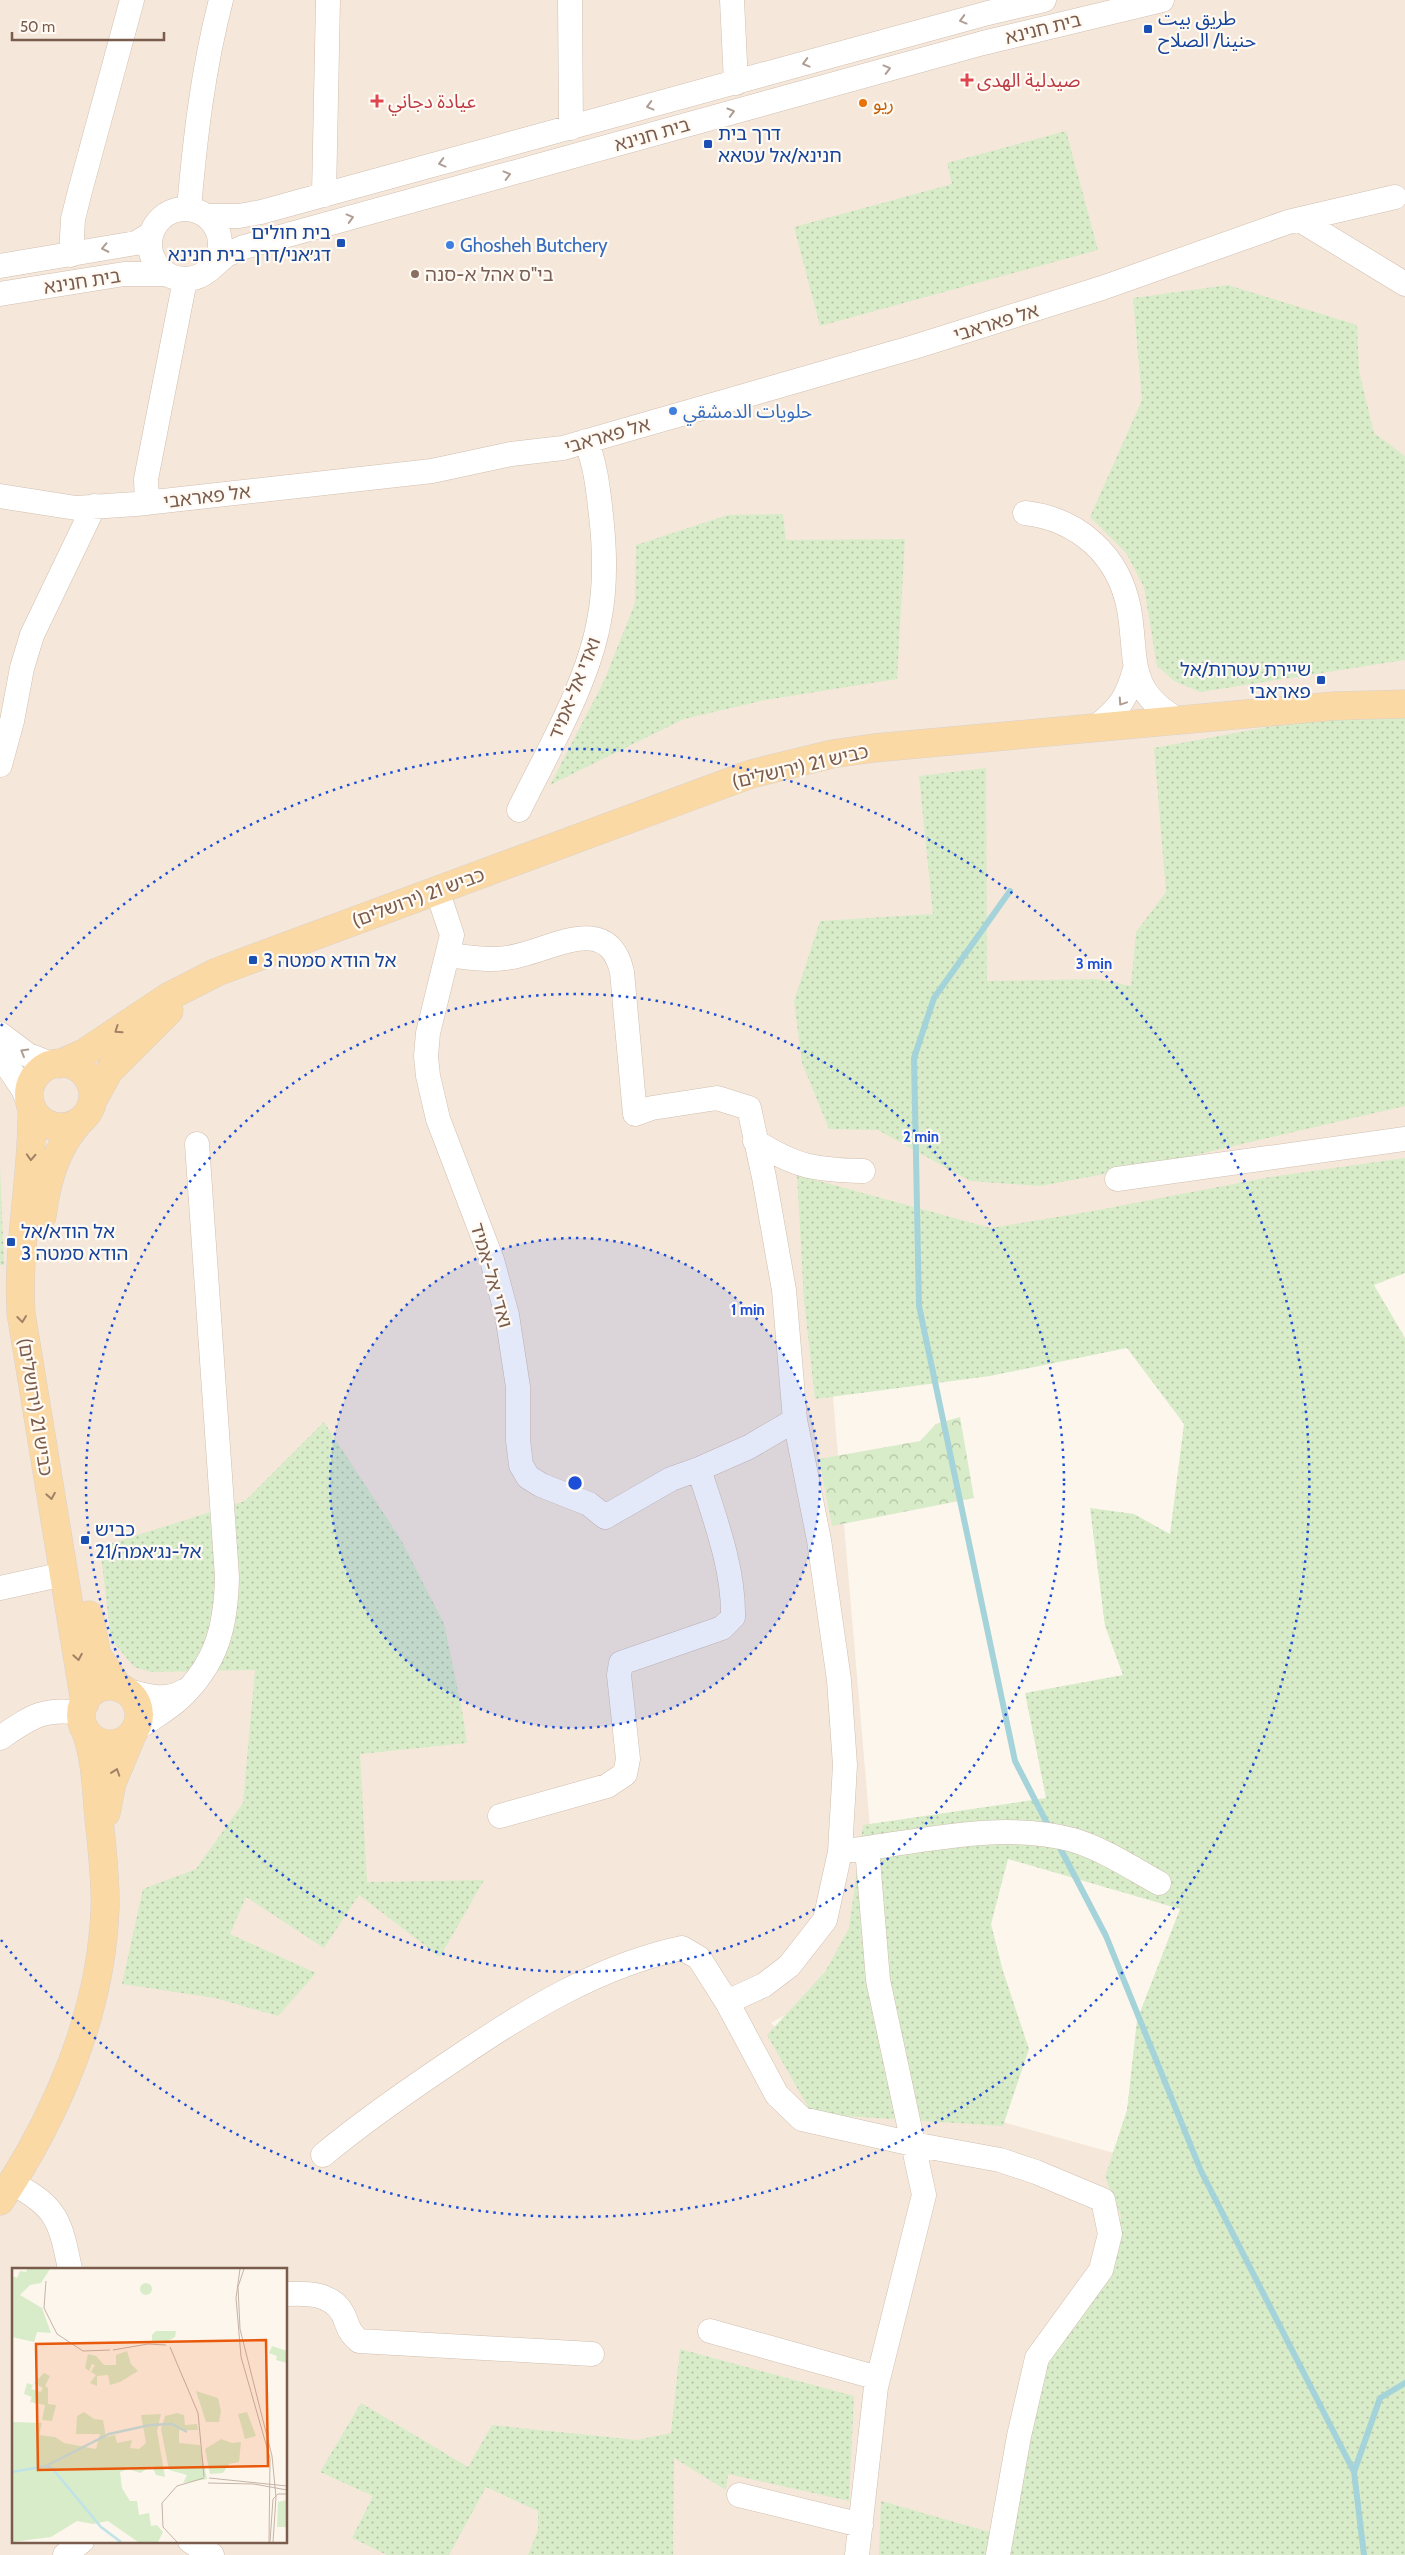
<svg xmlns="http://www.w3.org/2000/svg" width="1405" height="2555" font-family="Cabin,'Noto Sans Arabic','Noto Sans Hebrew',sans-serif">
  <defs>
    <pattern id="grass-dots" width="8" height="8" patternUnits="userSpaceOnUse" patternTransform="scale(1.25)"><rect width="8" height="8" fill="#d8ecc9"/><path d="M2 2h.1M6 6h.1" fill="none" stroke="#b4c2a5" stroke-width="1.8" stroke-linecap="round"/></pattern>
    <pattern id="park-crowns" width="20" height="18" patternUnits="userSpaceOnUse" patternTransform="scale(1.25)"><rect width="20" height="18" fill="#d8ecc9"/><path d="M2 6a3 3 0 1 1 6 0M12 15a3 3 0 1 1 6 0" fill="none" stroke="#b4c2a5"/></pattern>
  </defs>
  <rect width="100%" height="100%" fill="#fdf6ec"/>
  <path fill="#f5e8da" fill-rule="evenodd" d="M0,0H1405V1261L832,1385L878,1920L846,1981L771,2023L833,2075L1114,2153L1169,2229L1037,2555H0ZM14,2269H286V2541H14Z"/>
  <path fill="url(#grass-dots)" d="M1066,131L1098,250L820,326L794,227L952,184L947,163Z
    M1228,285L1357,325L1359,371L1374,433L1405,456V660L1200,692L1174,681L1157,666L1144,587L1126,553L1090,517L1142,400L1133,298Z
    M783,514L786,540L905,539L897,679L765,700L684,719L550,785L604,681L635,603L636,545L728,515Z
    M1405,702V1106L1148,1166L1040,1186L970,1181L878,1130L829,1129L802,1063L794,1001L820,921L933,914L919,776L986,768L987,981L1097,979L1131,986L1136,932L1166,892L1154,748Z
    M1405,1158V1273L1374,1285L1405,1338V2555H879L881,2501L1007,2537L1042,2359L1111,2268L1121,2216L1105,2177L1127,2110L1137,2020L1180,1909L1008,1859L991,1924L1003,1971L1029,2049L1003,2126L812,2114L767,2035L825,1972L849,1928L863,1825L1046,1798L1025,1693L1123,1675L1105,1626L1090,1508L1134,1514L1170,1534L1184,1424L1127,1348L990,1376L815,1399L804,1300L797,1175L991,1228L1093,1211L1270,1177Z
    M0,1164L4,1265H0Z
    M324,1422L401,1540L444,1624L462,1710L467,1743L360,1754L367,1882L484,1880L440,1957L359,1895L324,1948L246,1897L230,1934L316,1973L278,2016L215,1998L122,1984L143,1889L196,1869L243,1803L255,1670L151,1672L134,1667L111,1639L100,1547L245,1501Z
    M680,2349L854,2396L849,2501L728,2474L726,2490L674,2458L673,2555H528L538,2530V2511L486,2487L449,2555H387L352,2538L373,2496L320,2472L361,2403L468,2467L492,2425L637,2440L671,2433Z"/>
  <path fill="url(#park-crowns)" d="M960,1417L974,1498L832,1526L819,1459L920,1441L936,1424Z"/>
  <g fill="none" stroke-linecap="round" stroke-linejoin="round">
    <path stroke="#a5d3da" stroke-width="6" d="M1010,891L934,998L914,1058L919,1306L1015,1761L1051,1831
      M1058,1844L1106,1936L1201,2171L1354,2472
      M1364,2555L1354,2472L1380,2398L1405,2383"/>
    <defs>
      <path id="minor" d="M570,0L571,128
        M732,0L736,83
        M324,195L328,0
        M150 244a35 35 0 1 1 70 0a35 35 0 1 1-70 0Z
        M189,209C195,138 203,69 221,0
        M206,216H239L261,212L988,13L1044,0
        M1300,220L1405,284
        M71,255L73,219L80,191L132,0
        M0,266L136,243L151,234
        M208,271L226,255L244,247L983,43L1162,0
        M0,294L124,274H165
        M0,496L76,508L136,504L432,471L511,454L563,448L914,347L1102,288L1288,222L1395,197
        M147,503L146,479L185,280
        M1025,513C1078,519 1119,555 1129,609C1138,660 1125,689 1178,720
        M1096,727C1120,708 1127,698 1135,669
        M0,765L12,721L22,668L32,635L94,506
        M519,810C547,753 588,683 599,621C606,586 605,550 601,515C598,489 596,466 586,441
        M437,890L452,935L428,1033L426,1056L428,1076L438,1119L492,1260L507,1315L518,1387V1440L521,1465L528,1477L541,1485L589,1504L605,1517L671,1479L699,1469
        M448,955C467,957 486,961 506,958C547,954 607,908 622,972L635,1114L652,1108L717,1098L749,1108L764,1177L784,1290L795,1420L819,1540L839,1680L845,1765L840,1852L825,1920L789,1966L764,1985L727,2002
        M0,1034L28,1055L51,1064
        M0,1055L23,1089L29,1103
        M755,1141C796,1167 815,1170 863,1171
        M1117,1179L1405,1139
        M0,1588L64,1574
        M124,1690C144,1695 165,1703 184,1691
        M133,1732C148,1720 166,1711 180,1698C217,1663 226,1626 227,1577L197,1144
        M0,1738C31,1717 43,1707 82,1713
        M500,1816L607,1786L625,1774L628,1759L619,1675L621,1663L722,1628L733,1617C734,1567 714,1517 699,1469L749,1447L795,1420
        M853,1850C924,1841 1002,1821 1073,1840C1103,1849 1132,1868 1159,1883
        M323,2155C365,2120 410,2089 455,2059C526,2011 598,1966 682,1948L699,1958L727,2002L777,2095L802,2119L913,2144L1000,2160L1036,2172L1103,2200L1110,2234L1101,2270L1037,2358L1019,2436L998,2555
        M12,2183C57,2207 60,2220 70,2269
        M286,2294C307,2293 332,2293 343,2314C349,2327 347,2330 359,2341L592,2354
        M710,2331L878,2378
        M739,2495L861,2525
        M190,2541L212,2555
        M65,2555L82,2541
        M857,2555L876,2387L924,2195L878,1980L867,1848"/>
      <path id="major" d="M29 1095a32 32 0 1 1 64 0a32 32 0 1 1-64 0Z
        M59,1064L84,1053L168,997L217,972L751,774L832,754L874,748L1334,706L1405,704
        M93,1100L109,1071L169,1011
        M32,1108C33,1177 17,1244 21,1313L85,1703
        M42,1216C47,1180 55,1150 79,1122
        M89,1615L97,1655L119,1688
        M81 1715a29 29 0 1 1 58 0a29 29 0 1 1-58 0Z
        M106,1813L112,1783L132,1735
        M0,2201C57,2115 101,2014 105,1909C106,1879 102,1849 99,1819C96,1788 96,1758 85,1729"/>
    </defs>
    <use href="#minor" stroke="#d1beb0" stroke-width="25"/>
    <use href="#major" stroke="#dad1cd" stroke-width="29"/>
    <use href="#minor" stroke="#fff" stroke-width="24"/>
    <use href="#major" stroke="#fbd9a5" stroke-width="28"/>
  </g>
  <defs><path id="oneway-chevron" d="M-2-3.5L2.5 0L-2 3.5" fill="none" stroke-width="1.6" stroke-linecap="round" stroke-linejoin="round" transform="scale(1.25)"/></defs>
  <g stroke="#af9d94">
    <use href="#oneway-chevron" transform="translate(963 20) rotate(165)"/>
    <use href="#oneway-chevron" transform="translate(806 63) rotate(165)"/>
    <use href="#oneway-chevron" transform="translate(887 69) rotate(-15)"/>
    <use href="#oneway-chevron" transform="translate(650 106) rotate(165)"/>
    <use href="#oneway-chevron" transform="translate(731 112) rotate(-16)"/>
    <use href="#oneway-chevron" transform="translate(442 163) rotate(165)"/>
    <use href="#oneway-chevron" transform="translate(507 175) rotate(-15)"/>
    <use href="#oneway-chevron" transform="translate(350 218) rotate(-15)"/>
    <use href="#oneway-chevron" transform="translate(105 248) rotate(168)"/>
    <use href="#oneway-chevron" transform="translate(1122 702) rotate(124)"/>
    <use href="#oneway-chevron" transform="translate(24 1052) rotate(-150)"/>
  </g>
  <g stroke="#a18267">
    <use href="#oneway-chevron" transform="translate(118 1030) rotate(145)"/>
    <use href="#oneway-chevron" transform="translate(31 1157) rotate(93)"/>
    <use href="#oneway-chevron" transform="translate(22 1319) rotate(83)"/>
    <use href="#oneway-chevron" transform="translate(51 1496) rotate(80)"/>
    <use href="#oneway-chevron" transform="translate(78 1657) rotate(80)"/>
    <use href="#oneway-chevron" transform="translate(116 1772) rotate(-71)"/>
  </g>
  <circle cx="575" cy="1483" r="245" fill="#1d4ed8" fill-opacity=".12"/>
  <g fill="none" stroke="#1d4ed8" stroke-width="2.5" stroke-dasharray="2.5 5">
    <circle cx="575" cy="1483" r="245"/>
    <circle cx="575" cy="1483" r="489"/>
    <path d="M1 1026A734 734 0 1 1 1 1940"/>
  </g>
  <g fill="#1a4fb4" stroke="#fffaf3" stroke-width="2">
    <rect x="1143" y="24" width="10" height="10" rx="2.5"/>
    <rect x="703" y="139" width="10" height="10" rx="2.5"/>
    <rect x="336" y="238" width="10" height="10" rx="2.5"/>
    <rect x="1316" y="675" width="10" height="10" rx="2.5"/>
    <rect x="248" y="955" width="10" height="10" rx="2.5"/>
    <rect x="6" y="1237" width="10" height="10" rx="2.5"/>
    <rect x="80" y="1535" width="10" height="10" rx="2.5"/>
  </g>
  <g fill="#e0444e" stroke="#fffaf3" stroke-width="2">
    <path d="M964.5 72.5h5v5h5v5h-5v5h-5v-5h-5v-5h5z"/>
    <path d="M374.5 93.5h5v5h5v5h-5v5h-5v-5h-5v-5h5z"/>
  </g>
  <circle fill="#e8710a" stroke="#fffaf3" stroke-width="2" cx="863" cy="103" r="5"/>
  <g fill="#3f7fe0" stroke="#fffaf3" stroke-width="2">
    <circle cx="450" cy="245" r="5"/>
    <circle cx="673" cy="411" r="5"/>
  </g>
  <circle fill="#8d6e63" stroke="#fffaf3" stroke-width="2" cx="415" cy="274" r="5"/>
  <g text-anchor="middle" stroke-width="4.5" stroke-linejoin="round" paint-order="stroke">
    <g font-size="19" fill="#164399" stroke="#fffaf3" text-anchor="start">
      <text x="1158" y="25">طريق بيت<tspan x="1158" dy="22">حنينا/ الصلاح</tspan></text>
      <text x="718" y="140">דרך בית<tspan x="718" dy="22">חנינא/אל עטאא</tspan></text>
      <text x="331" y="239" text-anchor="end">בית חולים<tspan x="331" dy="22">דג׳אני/דרך בית חנינא</tspan></text>
      <text x="1311" y="676" text-anchor="end">שיירת עטרות/אל<tspan x="1311" dy="22">פאראבי</tspan></text>
      <text x="263" y="967">אל הודא סמטה 3</text>
      <text x="21" y="1238">אל הודא/אל<tspan x="21" dy="22">הודא סמטה 3</tspan></text>
      <text x="95" y="1536">כביש<tspan x="95" dy="22">21/אל-נג׳אמה</tspan></text>
    </g>
    <g font-size="19" fill="#7a5c4d" stroke="#fffaf3">
      <text transform="translate(1043 28) rotate(-14)" y="7">בית חנינא</text>
      <text transform="translate(652 134) rotate(-16)" y="7">בית חנינא</text>
      <text transform="translate(82 281) rotate(-9)" y="7">בית חנינא</text>
      <text transform="translate(996 322) rotate(-17)" y="7">אל פאראבי</text>
      <text transform="translate(607 435) rotate(-16)" y="7">אל פאראבי</text>
      <text transform="translate(207 496) rotate(-7)" y="7">אל פאראבי</text>
      <text transform="translate(574 688) rotate(-68)" y="7">ואדי אל-אמיד</text>
      <text transform="translate(800 766) rotate(-13)" y="7">כביש 21 (ירושלים)</text>
      <text transform="translate(418 897) rotate(-20)" y="7">כביש 21 (ירושלים)</text>
      <text transform="translate(492 1275) rotate(74)" y="7">ואדי אל-אמיד</text>
      <text transform="translate(36 1407) rotate(81)" y="7">כביש 21 (ירושלים)</text>
    </g>
    <g font-size="19" fill="#be3a42" stroke="#fffaf3" text-anchor="start">
      <text x="977" y="87">صيدلية الهدى</text>
      <text x="388" y="108">عيادة دجاني</text>
    </g>
    <g font-size="19" fill="#c56008" stroke="#fffaf3" text-anchor="start">
      <text x="873" y="110">ريو</text>
    </g>
    <g font-size="19" fill="#366cbe" stroke="#fffaf3" text-anchor="start">
      <text x="460" y="252">Ghosheh Butchery</text>
      <text x="683" y="418">حلويات الدمشقي</text>
    </g>
    <g font-size="19" fill="#785e54" stroke="#fffaf3" text-anchor="start">
      <text x="425" y="281">בי"ס אהל א-סנה</text>
    </g>
  </g>
  <g transform="translate(12 2268)">
    <rect width="275" height="275" fill="#fdf6ec"/>
    <path d="M15,1H38L29,15L18,17L8,27L30,40L39,65L25,64L22,74L0,69V8L5,10L8,3L14,4ZM128 21a6 6 0 1 1 12 0a6 6 0 1 1-12 0ZM144,63H164L163,69L156,73L140,74V67ZM260,78L275,83V95L264,92L265,88L257,85ZM115,83L119,96L126,103L108,114L98,117L96,107L85,108V118L78,115L84,107L79,104L83,97L80,96L77,103L73,100L76,86L84,88L92,97H104V87ZM32,105L38,108L33,118L36,120V136L44,137L40,153L30,152L33,137L18,134L20,129L12,126L15,115L21,117L19,121L29,124L31,120L22,115ZM184,123L206,130L209,143L207,154H194ZM72,144L82,151L91,152L94,169L103,167L105,175L120,172L118,180L127,181L134,175L129,147L149,146L145,163L153,209L144,207L140,198L128,205L117,201L108,204L110,220L118,233H125L127,247L137,245L139,258L145,257L151,264L146,274H126L96,253L81,256L65,253L39,269L0,274V154L30,155L27,167L43,169L52,175L84,181L88,166H64L65,148ZM235,144L244,168L233,171L226,146ZM165,145L172,147L173,157L185,156L186,162H167V175L188,177L195,211L171,215L175,207L157,202L149,161L153,148ZM209,171L220,175L229,174L227,194L217,196L211,205L198,206L193,181ZM275,232V259H265L266,234Z" fill="#d8ecc9"/>
    <path fill="none" stroke="#bfe3e8" stroke-width="2.5" d="M34,198L97,166L138,157L160,156L175,164M0,204L34,198L40,200L89,259L109,274"/>
    <path fill="none" stroke="#c5b3a7" stroke-width="1" d="M228,1L224,30L229,89L258,190L257,274M232,1L226,19L228,61L260,188L264,229L261,274M34,13L32,40L45,66L71,83L98,82M158,79L186,145L192,209M101,82L136,76L154,77M197,210L275,218M196,215L242,216L275,222M165,274L151,259L150,235L165,218L192,210M258,274L261,231L266,226H275"/>
    <path fill="#e8590c" fill-opacity="0.15" stroke="#e8590c" stroke-width="2.5" d="M254,72L256,198L26,202L24,76Z"/>
    <rect width="275" height="275" fill="none" stroke="#7a5c4d" stroke-width="2.5"/>
  </g>
  <circle cx="575" cy="1483" r="8" fill="#1d4ed8" stroke="#fffaf3" stroke-width="2.5"/>
  <g font-size="15" text-anchor="middle" font-weight="bold" fill="#1d4ed8" stroke="#fffaf3" stroke-width="4.5" stroke-linejoin="round" paint-order="stroke">
    <text x="1094" y="969">3 min</text>
    <text x="921" y="1142">2 min</text>
    <text x="748" y="1315">1 min</text>
  </g>
  <path d="M12 32v8h152v-8" fill="none" stroke="#7a5c4d" stroke-width="2.5"/>
  <text x="20" y="32" font-size="15" fill="#7a5c4d" stroke="#fffaf3" stroke-width="4" paint-order="stroke">50 m</text>
</svg>
